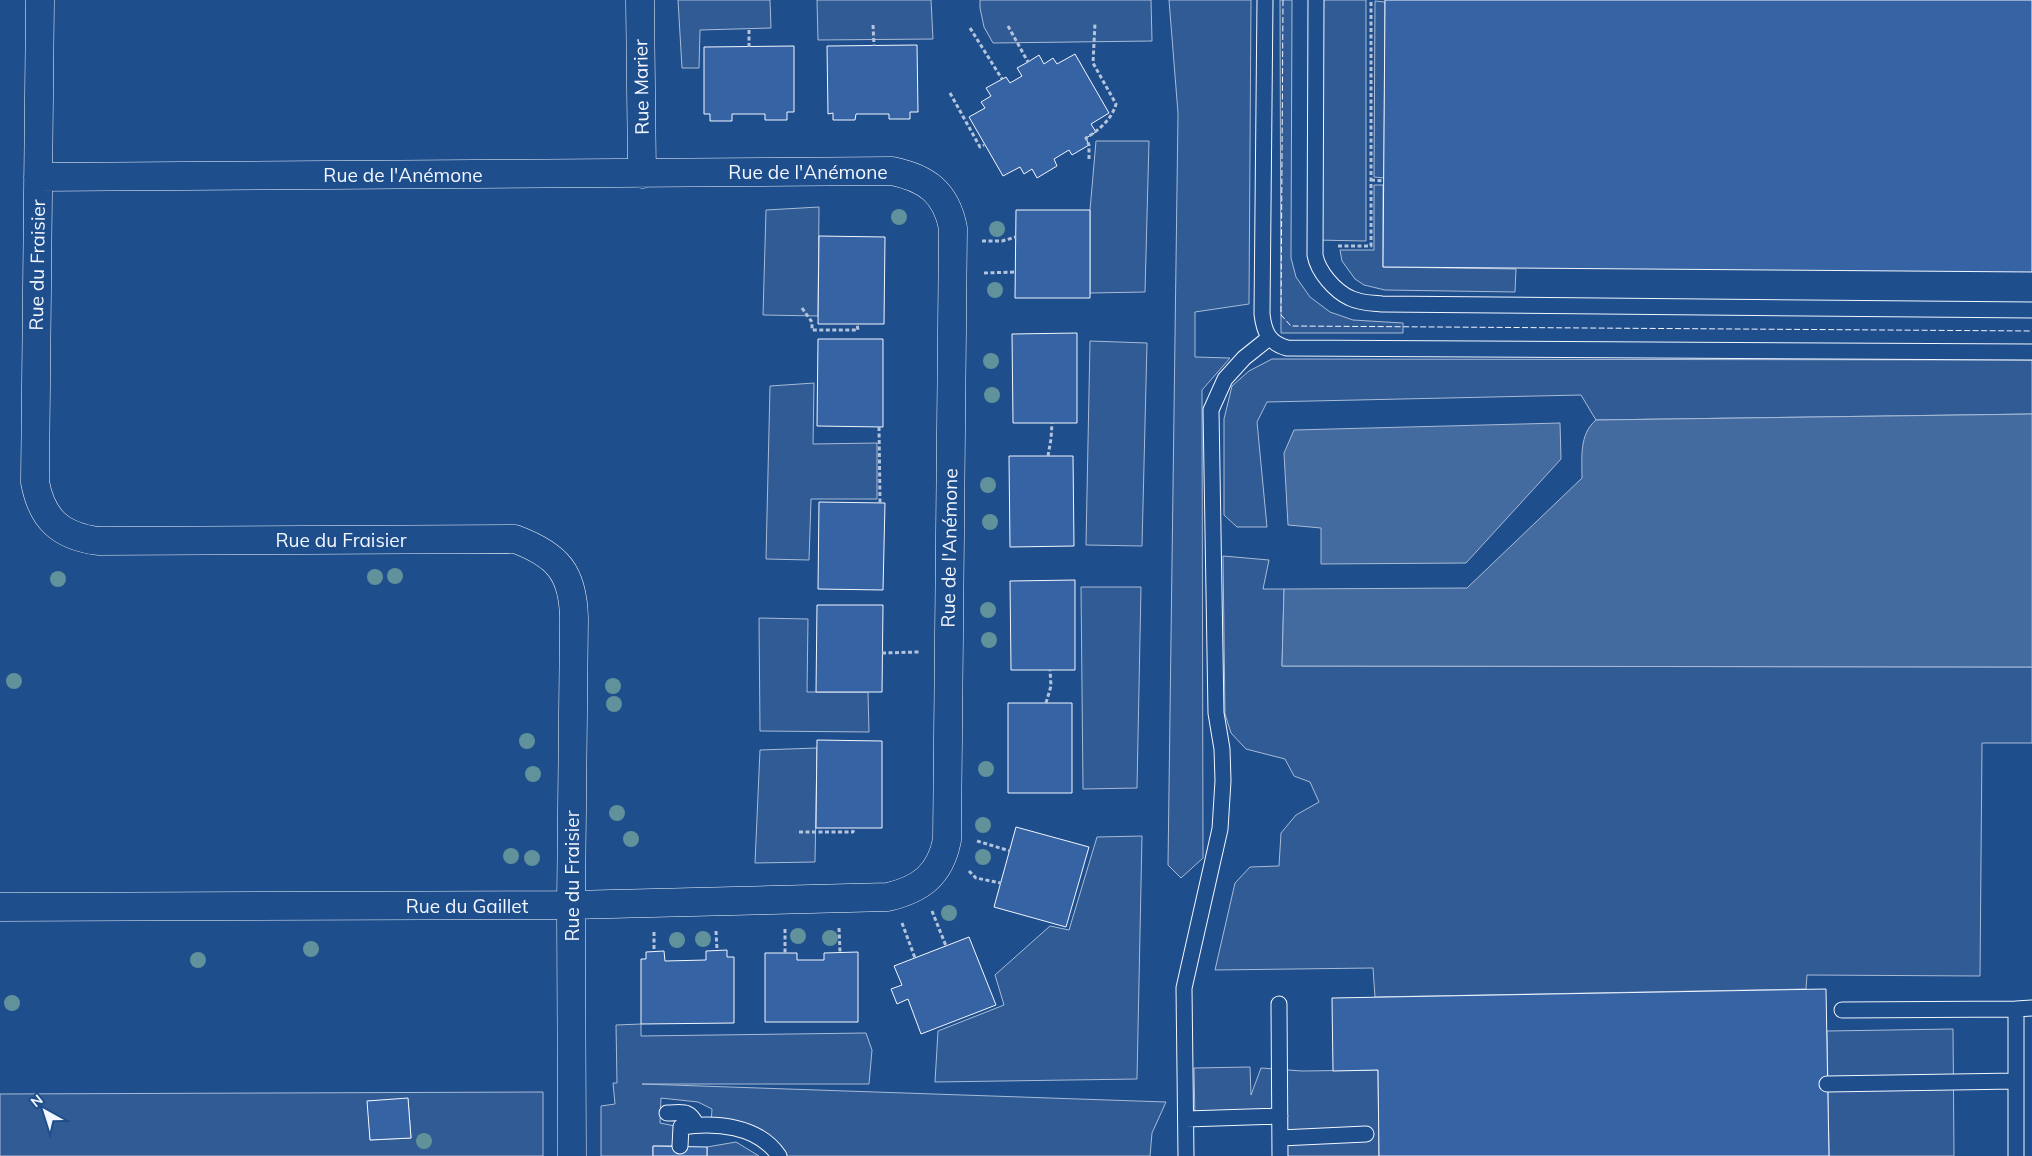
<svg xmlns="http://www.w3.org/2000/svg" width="2032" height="1156" font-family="Mulish,sans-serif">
  <rect width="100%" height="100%" fill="#1f4e8c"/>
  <path fill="#305b95" stroke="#a8bbd7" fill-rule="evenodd" d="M678,0H770L771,28L700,30L699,68H682Z
    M817,0H931L933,39L818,40Z
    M980,0H1151L1152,41L993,43L984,27L980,8Z
    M1169,0H1251L1249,304L1195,312V357L1230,358L1202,390L1203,858L1181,878L1168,865L1178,113Z
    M1280,0H1292L1291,258L1296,277L1310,297L1330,312L1353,320L1403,323V333H1281Z
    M1316,0H1366V241L1315,240Z
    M1375,1L1385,2L1384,178L1374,177Z
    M1096,141H1149L1145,292L1090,293V210Z
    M1374,185H1383V267L1516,269L1515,292L1385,290L1364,285L1355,279L1342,261L1340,250H1374Z
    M819,207L818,316L763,315L766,210Z
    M1090,341L1147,343L1142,546L1086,545Z
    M1272,359L2032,360V414L1596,420L1581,395L1267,402L1257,422L1267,527H1237L1224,515V419L1232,386L1249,371Z
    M814,383L813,444L877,443V499H811L809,560L766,559L770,386Z
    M1223,556L1269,560L1263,589H1284L1282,666L2032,667V743H1982L1980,976L1807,975L1806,989L1375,997L1373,968L1215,970L1235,883L1250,867L1279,866L1281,833L1296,815L1319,802L1310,782L1294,776L1285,759L1246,749L1231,733L1225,714Z
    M1081,587H1141L1137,788L1083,789Z
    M759,618L808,619L807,692H868L869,732L760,731Z
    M817,748L815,862L755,863L760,750Z
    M1142,836L1137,1079L935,1082L938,1031L1004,1005L995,975L1050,926L1069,930L1097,837Z
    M641,1024V1036L866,1033L872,1050L869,1084H642L1166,1102L1152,1133L1150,1156H779L775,1150L711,1124L712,1109L698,1102L661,1098L660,1123L675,1126L672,1146H653V1156H601V1106L615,1104L613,1083H617L616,1025Z
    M1953,1029L1954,1156H1829L1827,1031Z
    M1250,1067L1251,1095L1261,1068L1302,1071L1378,1070L1379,1156H1280V1117L1195,1119L1194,1068Z
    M543,1092V1156H0V1094ZM408,1099L411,1138L370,1140L368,1101Z
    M736,1142L759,1156H707V1147Z"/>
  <path fill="#446ba0" stroke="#a8bbd7" d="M2032,414V667L1282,666L1284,589L1467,588L1582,478C1582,458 1579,434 1596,420Z
    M1560,423L1561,459L1466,563L1321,564V528L1288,525L1284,453L1294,430Z"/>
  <path fill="#3563a3" stroke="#f2f6ff" d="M1385,0H2032V272L1383,267Z
    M917,45L918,112H910V119H889V114H856L855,120H833V113L828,114L827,46Z
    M794,46V112H787V120H765V114H732V121H710V114H704V47Z
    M1075,54L1109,113L1091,124L1096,132L1086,138L1089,145L1072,155L1069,150L1054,159L1057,166L1037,178L1032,169L1024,174L1020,167L1003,176L969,117L985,108L981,102L991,96L986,88L1006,77L1010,83L1022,76L1017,68L1028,62L1039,55L1044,64L1053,58L1057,64Z
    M1016,210H1090V298H1015Z
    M819,236L885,237L884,324H818Z
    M1077,333V423H1013L1012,334Z
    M818,339H883V427L817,426Z
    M1009,456H1073L1074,546L1010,547Z
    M819,502L885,503L883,590L818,589Z
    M1075,580V670H1011L1010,581Z
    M817,605H883L882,692H816Z
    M1008,703H1072V793H1008Z
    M817,740L882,741V828H816Z
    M1016,827L1089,847L1066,927L994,907Z
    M969,937L996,1005L921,1034L908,999L897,1004L891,989L902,985L894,966Z
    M727,950V957H734V1023L641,1024V959H646V952L664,951L665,961L706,960V951Z
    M858,952V1022H765V953H797V960H824V953Z
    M1826,989L1829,1156H1379L1378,1070L1333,1071L1332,998Z
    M408,1098L411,1138L370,1140L367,1101Z
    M653,1146L707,1147V1156H653Z"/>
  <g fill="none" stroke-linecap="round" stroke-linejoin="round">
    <defs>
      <path id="service" d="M1265,0L1262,314C1264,332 1269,343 1287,348L2032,352
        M1316,0L1315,255C1318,272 1335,291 1350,298C1360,303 1371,303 1382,304L2032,310
        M1279,1004L1280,1156
        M2016,1009L2032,1008
        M1842,1010L2016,1009V1156
        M1827,1084L2016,1081
        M667,1113C682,1113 689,1109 696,1124
        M1186,1119L1280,1116
        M1280,1138L1366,1134
        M680,1146L681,1127C715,1122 758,1125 779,1156
        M1186,1156L1184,988L1220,829L1223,781L1222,749L1216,713L1211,410L1225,379L1244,358L1269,338"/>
      <path id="minor" d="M40,0L35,482C42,520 61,536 98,541L515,539C558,555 573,573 574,618L571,905L572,1156
        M640,0L642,174
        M0,907L571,905L888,897C921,889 940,875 947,840L953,228C946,192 926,178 892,171L38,177"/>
    </defs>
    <use href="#service" stroke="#f2f6ff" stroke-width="17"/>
    <use href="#minor" stroke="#f2f6ff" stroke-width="29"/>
    <path stroke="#b3c4dc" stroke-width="3" stroke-dasharray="4 2.5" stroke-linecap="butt" d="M873,25L874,46
      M1008,26L1028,62
      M970,28L1002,79
      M749,47V28
      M950,93L980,147L984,145
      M1089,159V145L1086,138C1099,130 1112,119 1116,104L1093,63L1095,23
      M1371,180L1384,181
      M982,241H1002L1016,237
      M1338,246H1371V0
      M984,273L1016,272
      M802,308L812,322V330H858L857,324
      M879,427L880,503
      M1048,456L1051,439L1052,423
      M882,653L919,652
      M1046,703L1051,686L1050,670
      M799,832H853L854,828
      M977,841L1010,851
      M969,871L976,878L1001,883
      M932,911L946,946
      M902,923L915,958
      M839,928L840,952
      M785,929V953
      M716,931L717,950
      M654,932V951"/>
    <use href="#service" stroke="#1f4e8c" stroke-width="15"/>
    <use href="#minor" stroke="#1f4e8c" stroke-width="28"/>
    <path stroke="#f2f6ff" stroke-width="1" stroke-dasharray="6 2.5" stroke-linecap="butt" d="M1283,0L1281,315L1291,326L2032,331"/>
  </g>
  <g fill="#61919a">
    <circle cx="899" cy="217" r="8"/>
    <circle cx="997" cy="229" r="8"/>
    <circle cx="995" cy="290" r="8"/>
    <circle cx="991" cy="361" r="8"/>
    <circle cx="992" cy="395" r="8"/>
    <circle cx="988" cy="485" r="8"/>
    <circle cx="990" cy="522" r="8"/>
    <circle cx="395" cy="576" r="8"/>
    <circle cx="375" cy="577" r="8"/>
    <circle cx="58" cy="579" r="8"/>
    <circle cx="988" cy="610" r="8"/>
    <circle cx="989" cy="640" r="8"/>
    <circle cx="14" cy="681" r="8"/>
    <circle cx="613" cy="686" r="8"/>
    <circle cx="614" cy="704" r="8"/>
    <circle cx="527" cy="741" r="8"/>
    <circle cx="986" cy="769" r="8"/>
    <circle cx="533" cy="774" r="8"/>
    <circle cx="617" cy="813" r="8"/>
    <circle cx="983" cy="825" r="8"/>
    <circle cx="631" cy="839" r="8"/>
    <circle cx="511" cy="856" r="8"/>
    <circle cx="983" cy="857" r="8"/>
    <circle cx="532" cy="858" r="8"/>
    <circle cx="949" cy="913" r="8"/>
    <circle cx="798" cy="936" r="8"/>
    <circle cx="830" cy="938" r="8"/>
    <circle cx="703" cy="939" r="8"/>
    <circle cx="677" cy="940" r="8"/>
    <circle cx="311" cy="949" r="8"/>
    <circle cx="198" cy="960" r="8"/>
    <circle cx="12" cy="1003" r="8"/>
    <circle cx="424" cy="1141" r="8"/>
  </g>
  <g text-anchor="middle" stroke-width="4" stroke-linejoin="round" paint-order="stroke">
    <g font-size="19" fill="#f2f6ff" stroke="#1f4e8c">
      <text transform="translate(641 87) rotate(-91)" y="7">Rue Marier</text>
      <text x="808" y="179">Rue de l'Anémone</text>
      <text x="403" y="182">Rue de l'Anémone</text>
      <text transform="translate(37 265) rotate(-89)" y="7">Rue du Fraisier</text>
      <text x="341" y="547">Rue du Fraisier</text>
      <text transform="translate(949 548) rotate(-89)" y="7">Rue de l'Anémone</text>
      <text transform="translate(572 876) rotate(-90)" y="7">Rue du Fraisier</text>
      <text x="467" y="913">Rue du Gaillet</text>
    </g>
  </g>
  <g transform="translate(45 1111) rotate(321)" stroke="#1f4e8c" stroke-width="4" paint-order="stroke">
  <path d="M0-4L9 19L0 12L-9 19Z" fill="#f2f6ff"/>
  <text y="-8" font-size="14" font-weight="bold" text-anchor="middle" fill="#f2f6ff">N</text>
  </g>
</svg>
